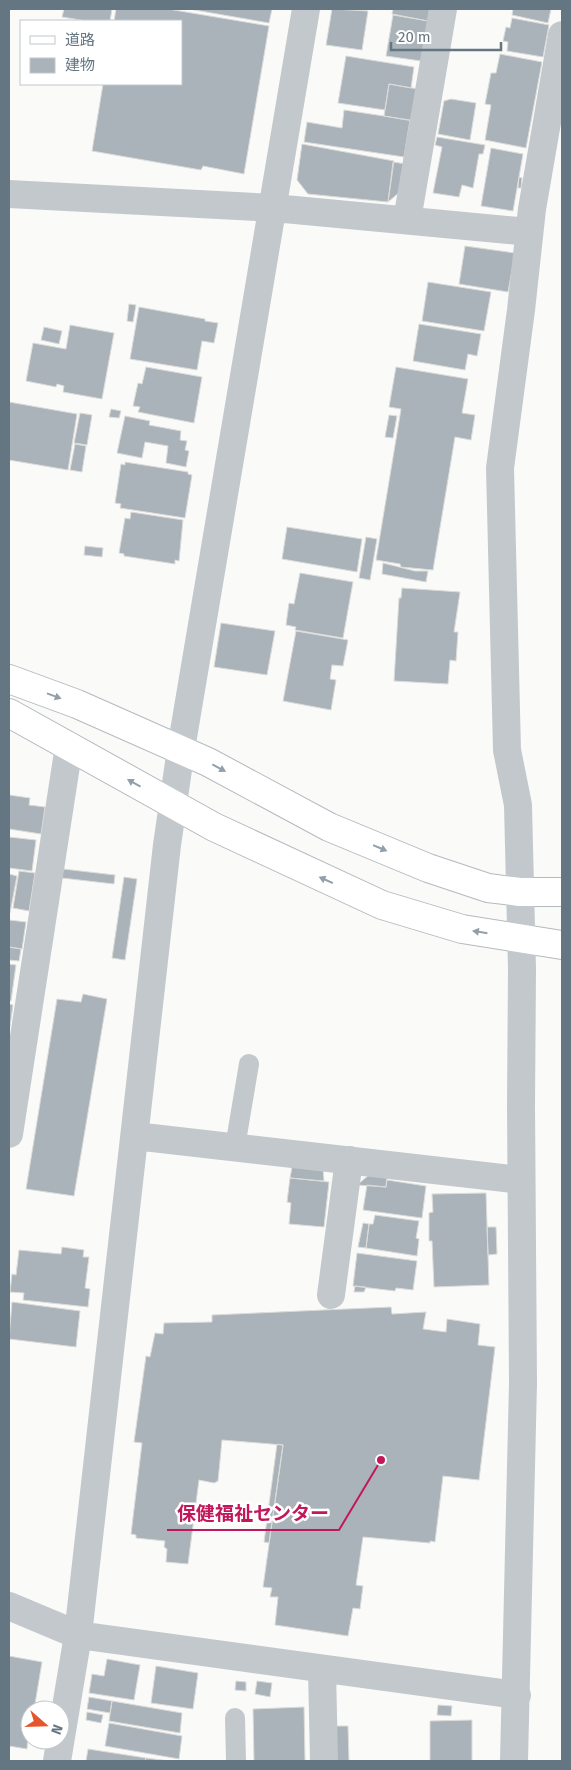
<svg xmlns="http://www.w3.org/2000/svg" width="571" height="1770" font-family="'Fira Sans','Noto Sans JP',sans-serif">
  <rect width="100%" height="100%" fill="#fafaf8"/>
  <path fill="#aab3b9" stroke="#dcdcda" d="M64,9H112L110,21H87L62,17Z
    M116,9H168L269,26L244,174L203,166L201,170L92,151L103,84H181V21H114Z
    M189,9H272L269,23Z
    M332,9L368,11L362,50L326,45Z
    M393,9H430L428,21L392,14Z
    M513,9H551L548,23L512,15Z
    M393,15L428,21L421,61L386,56Z
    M512,18L549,25L543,57L507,51L508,42L503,41L506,27L510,28Z
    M500,54L542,62L526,148L485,140L491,105L485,104L491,73H496Z
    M346,56L414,67L411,88L389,84L385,110L338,103Z
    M389,84L418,89L413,121L384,116Z
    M451,99L476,103L470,140L438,134L444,101Z
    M344,110L410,120L404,157L304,142L307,122L342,128Z
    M437,137L485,145L483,154H479L473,188L462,185L459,197L433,193L442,147L435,145Z
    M302,144L394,161L388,202L308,194L297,180Z
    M491,148L523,154L513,211L481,206Z
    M393,162L406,164L401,191L388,202Z
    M519,177L522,178L521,188H518Z
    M465,246L515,253L508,292L459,284Z
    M428,282L491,292L484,331L422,321Z
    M129,304L136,305L133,322L127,321Z
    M139,307L205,319V321L218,323L214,343L202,341L197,370L130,359Z
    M419,324L481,334L477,356L468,354L465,370L413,361Z
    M70,325L114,333L102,399L63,392L64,386L57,384L56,387L26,381L33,343L66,349Z
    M44,327L62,331L59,344L41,340Z
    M146,367L202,377L194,423L138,412L140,407L133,406L138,383L142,384Z
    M396,367L468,379L462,413L475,415L471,440L455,437L433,570L401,567L400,564L376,560L401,409L389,407Z
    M9,402L77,414L68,470L9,460Z
    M111,409L121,411L119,418L109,417Z
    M80,413L92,415L87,445L74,443Z
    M389,415L397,416L393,438L385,437Z
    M125,416L150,421L149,425L181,431L180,440L187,441L185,450L189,451L186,467L166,463L168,446L145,442L142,458L117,453Z
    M75,444L86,446L82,472L70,470Z
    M125,462L188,472V474L192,475L185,518L120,508L121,504L115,503L121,464L125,465Z
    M131,512L183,520L179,561L175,560V564L124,556V554L119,553L125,518L130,519Z
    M287,527L362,539L357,572L282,559Z
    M366,537L377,539L370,580L359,578Z
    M85,546L103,548L102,557L84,555Z
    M383,563L415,571H428L426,582L382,574Z
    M300,573L353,582L343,638L295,630L296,627L286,625L289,603L294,604Z
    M402,588L460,592L454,632H458L456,661L450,660L448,684L394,681L399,598H401Z
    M221,623L275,631L267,675L214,667Z
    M296,631L348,640L343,666L332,665L330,679L336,680L331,710L283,701Z
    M9,795L30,798L29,805L45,807L41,834L9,829Z
    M9,837L36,840L32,871L9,868Z
    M63,869L115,875L114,884L62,878Z
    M19,871L35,873L29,911L13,908Z
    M9,874L17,876L10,913H9Z
    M124,877L137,879L125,960L112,958Z
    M9,920L26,922L22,949L9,947Z
    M9,947L21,949L19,961L9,960Z
    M9,964L16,965L11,1001H9Z
    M83,994L107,999L74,1196L26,1189L57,999L81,1002Z
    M9,1004L13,1005L10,1027H9Z
    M292,1167L323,1169L324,1181L290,1178Z
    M369,1175L387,1178L386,1187L357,1185Z
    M290,1178L329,1182L324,1227L289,1224L291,1203L287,1202Z
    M387,1180L426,1186L422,1218L363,1210L367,1185L386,1187Z
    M486,1193L489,1285L434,1287L432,1241H429V1213L433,1212L432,1194Z
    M375,1215L419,1221L416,1238L419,1239L417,1256L366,1248L369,1224H373Z
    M363,1223L369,1224L366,1248L358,1247Z
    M487,1227H496L497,1254L488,1255Z
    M62,1247L84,1250L83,1257H89L85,1288L90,1289L88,1307L23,1300L24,1293L10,1292L12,1274L16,1275L19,1250L61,1254Z
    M357,1253L417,1261L413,1290L396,1288L395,1291L353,1286Z
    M355,1286L366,1287L364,1292H354Z
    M12,1302L80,1311L76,1347L9,1339Z
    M391,1307L392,1314L426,1312L423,1329L446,1332L447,1319L480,1324L478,1345L495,1347L479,1480L443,1476L435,1542L430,1541V1543L363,1537L356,1585L363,1586L360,1609L353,1608L348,1636L275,1625L278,1597H270L272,1588L263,1587L283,1445L222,1440L218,1481L214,1483L199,1480L188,1564L166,1562L167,1549L164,1547L165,1541L136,1538V1535L131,1534L142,1443L134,1442L146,1356L150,1357L155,1333L163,1334L164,1323L212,1322V1315Z
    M277,1444L283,1445L269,1543L264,1542Z
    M9,1656L42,1662L34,1710H30L27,1749L9,1746Z
    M107,1659L140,1665L134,1700L89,1693L92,1674L104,1676Z
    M156,1666L198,1673L193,1709L151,1703Z
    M236,1681L246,1682V1691L235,1690Z
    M257,1681L272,1683L270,1697L255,1694Z
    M89,1697L112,1701L110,1713L87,1709Z
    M112,1701L182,1713L180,1733L109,1721Z
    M438,1705L452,1706L451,1716L437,1715Z
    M304,1707L305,1761H254L253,1709Z
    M87,1712L103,1715L101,1723L86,1720Z
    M472,1720V1761H430V1721Z
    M109,1723L182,1736L179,1759L105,1746Z
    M335,1726H348L349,1761H335Z
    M88,1749L146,1758L145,1761H86Z
    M146,1758L170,1761H145Z"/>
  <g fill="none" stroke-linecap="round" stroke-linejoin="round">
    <defs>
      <path id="secondary" d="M9,679L77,704L208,762L329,827L428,868L488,888L520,892H562
        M9,713L214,827L382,905L462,929L562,945"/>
    </defs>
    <use href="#secondary" stroke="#b3babf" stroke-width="30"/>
    <path stroke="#c3c8cc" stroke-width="20" d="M235,1147L249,1064
      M235,1718L236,1761"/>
    <path stroke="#c3c8cc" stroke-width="28" d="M9,194L274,208L529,232
      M407,220L443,9
      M9,1134L69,746
      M135,1136L521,1180
      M331,1295L349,1160
      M9,1606L78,1635L517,1695
      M322,1669L324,1761
      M57,1761L78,1635L167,845L181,749L306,9
      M514,1761L523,1383L521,1106L522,969L518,805L507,750L500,468L521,310L532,209L562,35"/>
    <use href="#secondary" stroke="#fff" stroke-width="28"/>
  </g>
  <defs><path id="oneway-solid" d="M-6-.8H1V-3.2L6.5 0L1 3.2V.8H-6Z" transform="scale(1.25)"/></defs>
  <g fill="#939fa8">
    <use href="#oneway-solid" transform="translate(54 696) rotate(20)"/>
    <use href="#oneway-solid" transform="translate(219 768) rotate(28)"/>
    <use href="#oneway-solid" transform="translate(134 783) rotate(-151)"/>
    <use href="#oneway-solid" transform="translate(380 848) rotate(23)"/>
    <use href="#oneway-solid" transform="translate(326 880) rotate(-156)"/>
    <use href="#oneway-solid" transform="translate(480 932) rotate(-171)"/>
  </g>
  <path fill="none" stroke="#c2185b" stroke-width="2" d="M381 1460L339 1530H167"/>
  <circle fill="#c2185b" stroke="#fff" stroke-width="2" cx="381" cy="1460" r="5"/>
  <g font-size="19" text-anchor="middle" font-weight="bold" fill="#c2185b" stroke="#fff" stroke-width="5" stroke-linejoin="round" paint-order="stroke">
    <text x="253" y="1520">保健福祉センター</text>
  </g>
  <rect width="571" height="1770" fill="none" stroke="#657683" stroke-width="20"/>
  <rect x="20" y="20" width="162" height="65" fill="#ffffff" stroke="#c1c8cd"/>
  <rect x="30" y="36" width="25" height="8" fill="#ffffff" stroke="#c1c8cd"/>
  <text x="65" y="45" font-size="15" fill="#657683">道路</text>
  <rect x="30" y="58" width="25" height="15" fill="#aab3b9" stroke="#c1c8cd"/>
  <text x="65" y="70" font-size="15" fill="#657683">建物</text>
  <g transform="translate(45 1725) rotate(110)"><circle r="24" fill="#ffffff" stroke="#c1c8cd"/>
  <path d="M0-4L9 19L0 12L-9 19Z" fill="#e4572e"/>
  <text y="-8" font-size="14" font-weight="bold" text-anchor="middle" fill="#657683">N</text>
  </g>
  <path d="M391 42v8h110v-8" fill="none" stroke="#657683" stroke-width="2.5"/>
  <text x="398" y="42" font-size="15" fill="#657683" stroke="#ffffff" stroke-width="4" paint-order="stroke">20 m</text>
</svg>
